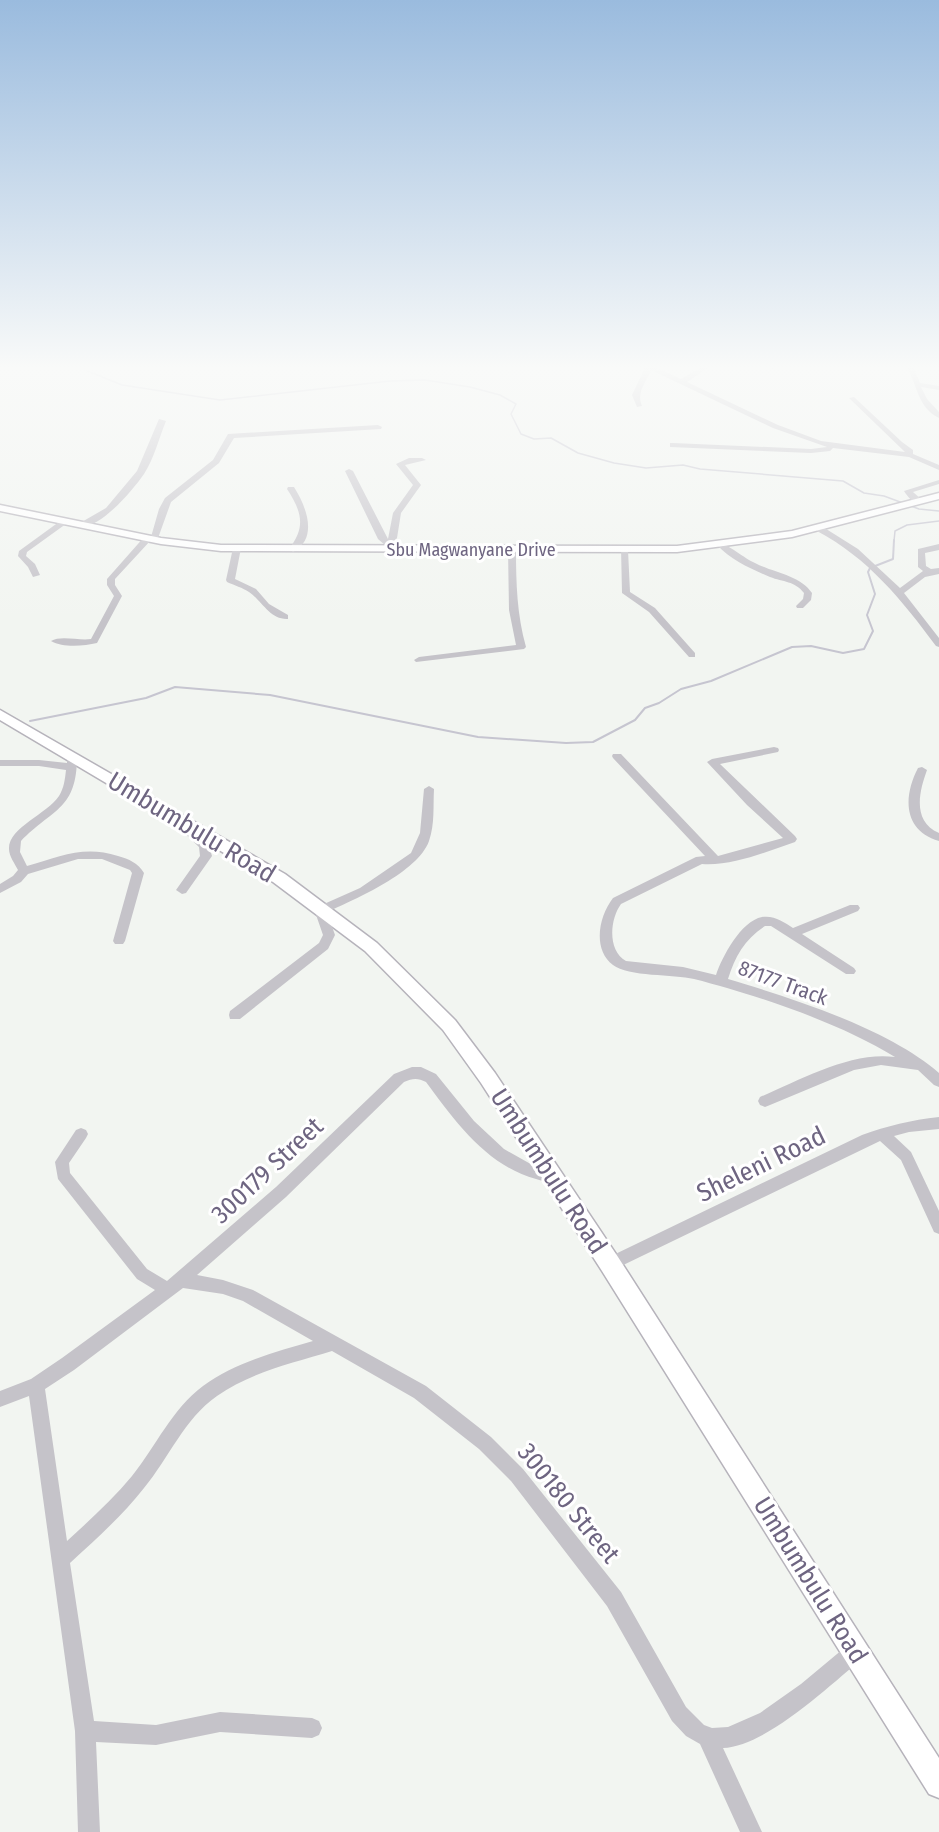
<svg xmlns="http://www.w3.org/2000/svg" width="939" height="1832" font-family="'Fira Sans Condensed',sans-serif">
  <rect width="100%" height="100%" fill="#f2f5f1"/>
  <g fill="none" stroke-linecap="round" stroke-linejoin="round">
    <path stroke="#c6c5d0" stroke-width="1.5" d="M83,366L85,370L122,385L220,400L390,381L425,380L470,387L500,395L516,404L511,414L521,434L534,439L551,438L578,453L614,463L646,468L683,465L700,469L843,481L864,493L884,496L919,509L939,511
      M894,541L895,531L907,525L939,521"/>
    <path stroke="#c6c5d0" stroke-width="2" d="M30,721L146,698L175,687L270,695L478,737L566,743L593,742L635,720L645,708L659,703L681,689L711,681L792,647L811,646L843,653L864,649L873,631L867,615L875,594L868,572L870,568L893,559L894,540"/>
    <defs>
      <path id="major" d="M939,493V499L792,537L677,552L221,551L161,544L0,511V505L161,538L221,545L677,546L792,531Z
        M0,710L285,874L377,943L455,1020L495,1073L618,1257L939,1758V1798L929,1794L602,1271L481,1083L443,1030L365,951L273,882L0,720Z"/>
    </defs>
    <use href="#major" stroke="#b6b3bb" stroke-width="3"/>
    <path fill="#c5c3c9" fill-rule="evenodd" d="M644,366H653L681,379L703,366H711L687,382L778,425L821,441L905,452L849,398L854,397L902,442L913,450V454L939,465V470L909,457L833,448L830,451L811,453L670,447V443H673L811,449L827,447L773,428L651,370C646,383 636,392 642,406L637,407L632,395L643,372Z
      M765,366H776V367L773,369Z
      M906,366H913L920,383L939,386V390L921,387L927,399L939,412V418C917,407 918,385 906,366Z
      M159,419L166,421C159,438 154,459 144,474C133,490 101,528 80,527V523L106,508L137,471Z
      M378,425L382,427L381,429L234,438L219,463L171,502L157,541L151,540L115,579V585L122,596L97,643C84,646 63,648 51,641C61,635 79,641 91,639L114,596L107,585V579L145,536L151,537L159,509L165,498L213,460L228,434Z
      M409,458H422L426,460L405,465L421,485L401,513L397,538L393,543L394,549L390,552L387,551L386,546L378,539L345,471L349,469L353,471L388,539L393,513L413,485L396,464Z
      M939,480V484L913,492L921,499V503C913,504 908,497 904,491Z
      M288,487H294C306,506 319,538 293,552L289,549C306,527 302,512 287,489Z
      M63,519L70,521L27,552L26,556L35,564L40,575L33,577L28,567L18,556L19,551Z
      M817,527H823L858,549L900,588L923,571L918,567V549L939,544V550L925,553L926,566L931,569L939,568V574L925,577L904,593L939,638V647L936,646C902,600 868,558 817,531Z
      M718,543C727,543 745,559 755,563C774,573 800,575 812,593L811,600L803,608H797L796,606L803,599L804,593C795,581 783,582 770,577C751,569 731,560 717,545Z
      M237,545L241,548L235,579L256,589L269,604L288,615V619C270,620 262,601 249,592C243,588 234,585 227,582L226,580L233,548Z
      M512,547L516,550C516,583 517,615 526,647L524,649L416,662L414,660L419,657L516,645L509,610L508,550Z
      M621,548L628,550L630,592L655,608L695,653V657H689L649,612L622,593Z
      M774,747L778,748L779,750L778,752L720,764L795,836L797,839L795,842C765,852 733,866 702,864L621,904C610,919 607,950 626,961L683,967L716,975C722,957 741,921 762,917C774,915 784,922 793,928L850,905H858L860,908L858,911L802,934L854,968L856,971L854,974H846L771,926H765C745,939 735,956 728,979C792,998 889,1029 939,1073V1087L934,1085L918,1070L881,1065L854,1070L770,1105L765,1107L760,1105L758,1101L760,1097C800,1080 851,1051 895,1057C840,1023 757,995 694,979C674,974 628,977 613,965C592,949 599,916 613,898L696,857L705,856L613,758L612,756L613,754H621L718,856L783,838L747,805L707,762L712,759Z
      M72,753L77,756C77,810 53,808 21,841L20,852L27,866C60,857 83,845 118,856C129,859 138,863 144,873L125,941L123,944H115L113,941L132,873L130,870L102,859H78L28,874L21,882L0,893V884L13,876L18,870C15,864 9,856 9,849C8,828 47,814 59,796C64,788 65,779 66,770L39,766H0V760H39L67,763V756Z
      M922,767L927,770C919,792 912,821 939,833V841C903,830 903,797 918,768Z
      M429,786L434,789C433,806 435,824 429,841C418,872 356,899 327,912L335,935L328,949L240,1019H230L229,1015L230,1011L319,943L323,935L313,906L315,903L319,902L324,904L360,888L411,853L420,833L424,789Z
      M182,821L186,822L208,843L212,856L186,893L182,894L176,890L200,856L199,847L176,825Z
      M412,1067H421L436,1074L474,1121L504,1149L536,1167L558,1172L560,1177L558,1182C551,1184 543,1181 536,1179C487,1166 454,1120 426,1082C418,1078 413,1078 404,1082L286,1197L197,1275L223,1280L253,1290L426,1386L491,1437L523,1469L621,1592L686,1707L704,1725L712,1728L728,1727L760,1713L801,1684L849,1644L856,1641L863,1644L866,1651L863,1658C830,1685 767,1746 723,1748L762,1832H740L700,1744L686,1736L672,1721L607,1606L511,1481L479,1449L414,1398L332,1351C293,1363 251,1372 217,1396C184,1419 169,1458 144,1488C122,1516 96,1539 70,1563L94,1721L156,1725L220,1712L312,1718L319,1721L322,1728L319,1735L312,1738L220,1732L156,1745L96,1742L100,1832H78L75,1731L29,1396L0,1407V1391L31,1379L62,1358L155,1290L137,1279L58,1179L55,1162L76,1130L81,1128L86,1130L88,1134L86,1138L69,1163L70,1173L147,1269L167,1281L276,1187L394,1074ZM183,1288L223,1294L243,1301L313,1341C276,1352 235,1362 203,1386C172,1409 156,1446 132,1476C113,1499 90,1520 67,1541L45,1389L74,1370Z
      M939,1117V1129L909,1132L894,1136L911,1152L939,1211V1234L934,1232L901,1160L880,1141L615,1269L610,1271L605,1269L602,1264L605,1259L862,1135C887,1126 911,1120 939,1117Z"/>
    <use href="#major" fill="#fff" fill-rule="evenodd"/>
  </g>
  <linearGradient id="sky" x2="0" y2="1"><stop stop-color="#9abbde"/><stop offset="0.59" stop-color="#f9faf9"/><stop offset="1" stop-color="#f9faf9" stop-opacity="0"/></linearGradient>
  <rect width="939" height="623" fill="url(#sky)"/>
  <g text-anchor="middle" stroke-width="6" stroke-linejoin="round" paint-order="stroke">
    <g font-size="18" fill="#6e6581" stroke="#fff">
      <text x="471" y="556">Sbu Magwanyane Drive</text>
    </g>
    <g font-size="21" fill="#6e6581" stroke="#fff">
      <text transform="translate(783 983) rotate(20)" y="7">87177 Track</text>
    </g>
    <g font-size="26" fill="#6e6581" stroke="#fff">
      <text transform="translate(192 827) rotate(31)" y="9">Umbumbulu Road</text>
      <text transform="translate(761 1164) rotate(-26)" y="9">Sheleni Road</text>
      <text transform="translate(267 1170) rotate(-43)" y="9">300179 Street</text>
      <text transform="translate(549 1171) rotate(57)" y="9">Umbumbulu Road</text>
      <text transform="translate(569 1503) rotate(51)" y="9">300180 Street</text>
      <text transform="translate(811 1580) rotate(58)" y="9">Umbumbulu Road</text>
    </g>
  </g>
</svg>
